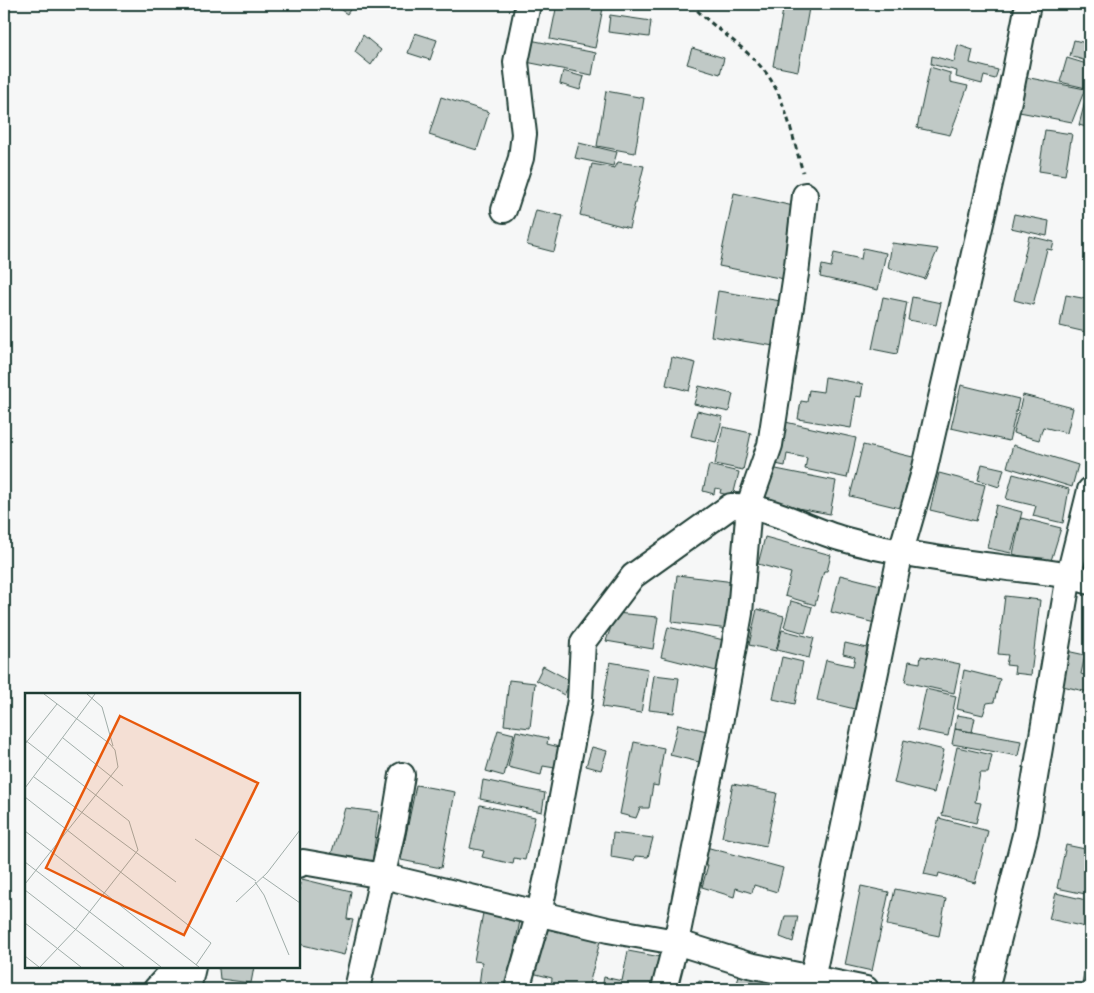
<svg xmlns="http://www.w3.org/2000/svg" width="1094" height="993" font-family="Caveat,sans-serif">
  <rect width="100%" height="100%" fill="#f6f7f7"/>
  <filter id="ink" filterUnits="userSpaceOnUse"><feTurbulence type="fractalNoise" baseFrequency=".02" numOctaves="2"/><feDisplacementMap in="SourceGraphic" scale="10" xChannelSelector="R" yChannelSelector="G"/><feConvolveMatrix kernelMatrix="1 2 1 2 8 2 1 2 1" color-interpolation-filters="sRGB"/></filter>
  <g filter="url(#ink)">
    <path fill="#c0c9c6" stroke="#1f3d34" d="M332,4H354L347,14Z
      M557,4H584L603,8L595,48L550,39Z
      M784,4L809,8L798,71L773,66Z
      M1058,4H1090V12Z
      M610,15L651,21L649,37L608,32Z
      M415,33L437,40L430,60L408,53Z
      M363,35L381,50L371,65L355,52Z
      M530,40L596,53L592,75L526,62Z
      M1074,40L1090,44V62L1070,56Z
      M958,45L973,50L970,63L998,70L995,79L984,76L982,84L956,77L957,71L931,64L932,56L954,62Z
      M692,48L724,58L720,74L687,64Z
      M1067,58L1090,65L1086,88L1060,82Z
      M930,67L950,73V82L968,86L950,135L917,128Z
      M563,71L584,77L580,90L560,84Z
      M1025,77L1085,89L1072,122L1014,111Z
      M1089,86L1090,87V128L1079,125Z
      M606,91L644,98L635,153L597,146Z
      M441,97L489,112L477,150L429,135Z
      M1045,130L1072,134L1065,175L1039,171Z
      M579,143L617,152L613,166L575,158Z
      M618,162L644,166L629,228L580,215L592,164L615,168Z
      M734,193L798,207L784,279L719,266Z
      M536,210L563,216L554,252L527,245Z
      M1014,214L1049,221L1047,236L1011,228Z
      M1029,236L1054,242L1052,250L1047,249L1033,305L1014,300Z
      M892,243L938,249L925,279L888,268Z
      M863,248L886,253L878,290L820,277L822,265L831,267L834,253L861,259Z
      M1090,284V333L1060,326L1066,295L1087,299Z
      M718,291L781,301L774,346L711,336Z
      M883,297L907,302L897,354L872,349Z
      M912,297L941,303L936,325L908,320Z
      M672,357L696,363L689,391L666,385Z
      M825,377L863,384L861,397L856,396L851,428L798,419L801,401L807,402L809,390L823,392Z
      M961,385L1019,399L1009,441L951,428Z
      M699,386L733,394L729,412L694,404Z
      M1023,395L1073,408L1067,433L1043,427L1039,440L1013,433Z
      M697,411L723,417L716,442L691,436Z
      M781,421L856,438L847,478L805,469L807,458L787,454L785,466L771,463Z
      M723,427L751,433L743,470L715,464Z
      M863,445L921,459L908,510L850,496Z
      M1013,445L1078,465L1072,487L1007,467Z
      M982,464L1004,469L999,487L978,480Z
      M709,465L739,472L733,496L720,493L721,489L715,488L714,494L703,491Z
      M771,468L836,481L830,514L765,502Z
      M939,473L985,485L976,521L930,510Z
      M1013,474L1069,489L1063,523L1033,516L1036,506L1006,499Z
      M996,505L1022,512L1011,553L987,548Z
      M1021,518L1061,528L1050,564L1013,554Z
      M765,537L831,555L827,571H824L815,605L785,596L791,573L758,564Z
      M677,575L734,582L728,629L672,622Z
      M840,575L884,586L875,623L831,612Z
      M1005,596L1040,600L1031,675L1014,673L1015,666L1006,665L1008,655L998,654Z
      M791,601L812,607L805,633L784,627Z
      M757,609L784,616L776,651L749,645Z
      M616,613L658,617L653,649L606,641Z
      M668,627L728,641L720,672L661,657Z
      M782,630L814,638L809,658L777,650Z
      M845,643L876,650L863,711L817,700L826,660L853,666L855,657L843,654Z
      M1062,650L1085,655L1081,674L1090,677L1088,692L1054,684Z
      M921,656L960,664L954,693L905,682L909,661L920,663Z
      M782,657L803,662L795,704L773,699Z
      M610,662L648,669L641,713L602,707Z
      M543,666L571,681L564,695L536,680Z
      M964,670L1000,679L994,702L987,703L983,715L957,709Z
      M654,675L679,678L674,713L649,710Z
      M509,680L535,683L530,728L504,725Z
      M926,689L956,696L948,736L917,730Z
      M957,715L975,718L972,732L955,729Z
      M678,724L707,731L699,762L670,755Z
      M955,729L1021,741L1018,756L952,744Z
      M498,730L514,734L504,776L486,771Z
      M516,731L548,738L547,744L559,747L555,768L543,766L541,775L508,767Z
      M904,740L944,750L934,793L894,783Z
      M634,742L664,748L658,786L653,785L649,808H640L636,818L620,814Z
      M592,747L607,751L601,770L586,766Z
      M957,747L992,755L988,773H980L975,802L981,803L976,823L942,815Z
      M483,780L545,793L542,812L480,799Z
      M733,784L777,793L766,846L722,837Z
      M416,785L455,792L441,868L401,860Z
      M480,805L535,817L525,860L514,858L513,864L482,857L484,851L470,848Z
      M345,808L379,812L372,863L331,855Z
      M939,818L988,831L975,883L939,873L938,877L924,874Z
      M613,833L653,838L648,857L635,856L634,861L611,857Z
      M1066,845L1090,850V895L1057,888Z
      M706,847L783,868L777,892L754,885L752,893L736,888L734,897L702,887L708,865L702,864Z
      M302,879L351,891L347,919L353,920L344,955L299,944V894Z
      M861,886L889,892L872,971L845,965Z
      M895,889L946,899L939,936L887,925Z
      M1056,893L1090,901V928L1049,919Z
      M483,913L520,921L506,989L479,985L482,962L474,961Z
      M785,916H798L793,942L780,937Z
      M544,928L600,941L588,989H551L552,978L532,973Z
      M1090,942V989H1081Z
      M628,951L666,958L660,989L638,987V989H602L604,977L622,981Z
      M216,967H254L251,983L220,979L219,969Z
      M739,975L804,989H736Z
      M699,981L731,987V989H697Z"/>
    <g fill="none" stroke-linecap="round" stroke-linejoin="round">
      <defs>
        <path id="street" d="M504,210L521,158L524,134L516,62L528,4
          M299,865L303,862L383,876L608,930L676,942L749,965L866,989
          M156,989L176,967
          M188,989L193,967
          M357,989L393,829L402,775
          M517,989L539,913L548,872L580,700L583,642L633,576L731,506C770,505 806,529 843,539C893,553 948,560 1000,567C1031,571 1061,572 1090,582
          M664,989L676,942L718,735L740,613L749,505L770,445L796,274L805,195
          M810,989L901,551L924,472L1010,96L1028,4
          M986,989L1026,831L1069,575L1090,490"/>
      </defs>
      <use href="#street" stroke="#1f3d34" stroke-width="28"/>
      <path stroke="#1f3d34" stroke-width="3" stroke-dasharray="5 4" stroke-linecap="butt" d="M691,4C713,28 742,44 762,68C786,95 792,138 803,172"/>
      <use href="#street" stroke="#fff" stroke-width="24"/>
    </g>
  </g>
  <g transform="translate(25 693)">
    <rect width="275" height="275" fill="#f6f7f7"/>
    <path fill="none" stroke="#a0ada9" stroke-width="1" d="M62,1L77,14L88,53M38,45L98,93M0,47L104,128L113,157L51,236L15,274M0,51L32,11M9,84L151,189M0,95L70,1M0,104L186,250L171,272M0,138L174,274M170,146L231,188M0,169L136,274M238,184L275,210M230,189L239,202L264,262M0,191L93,74L90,57L85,51L19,1M0,197L99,274M211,209L242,180L275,137M0,230L56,274M0,263L14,274"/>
    <path fill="#e8590c" fill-opacity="0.15" stroke="#e8590c" stroke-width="2.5" d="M95,23L233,90L159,242L21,175Z"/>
    <rect width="275" height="275" fill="none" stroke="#1f3d34" stroke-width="2.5"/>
  </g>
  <rect width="1094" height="993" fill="none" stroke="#fff" stroke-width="20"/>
  <rect x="10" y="10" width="1074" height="973" fill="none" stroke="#1f3d34" stroke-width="2" filter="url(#ink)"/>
</svg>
